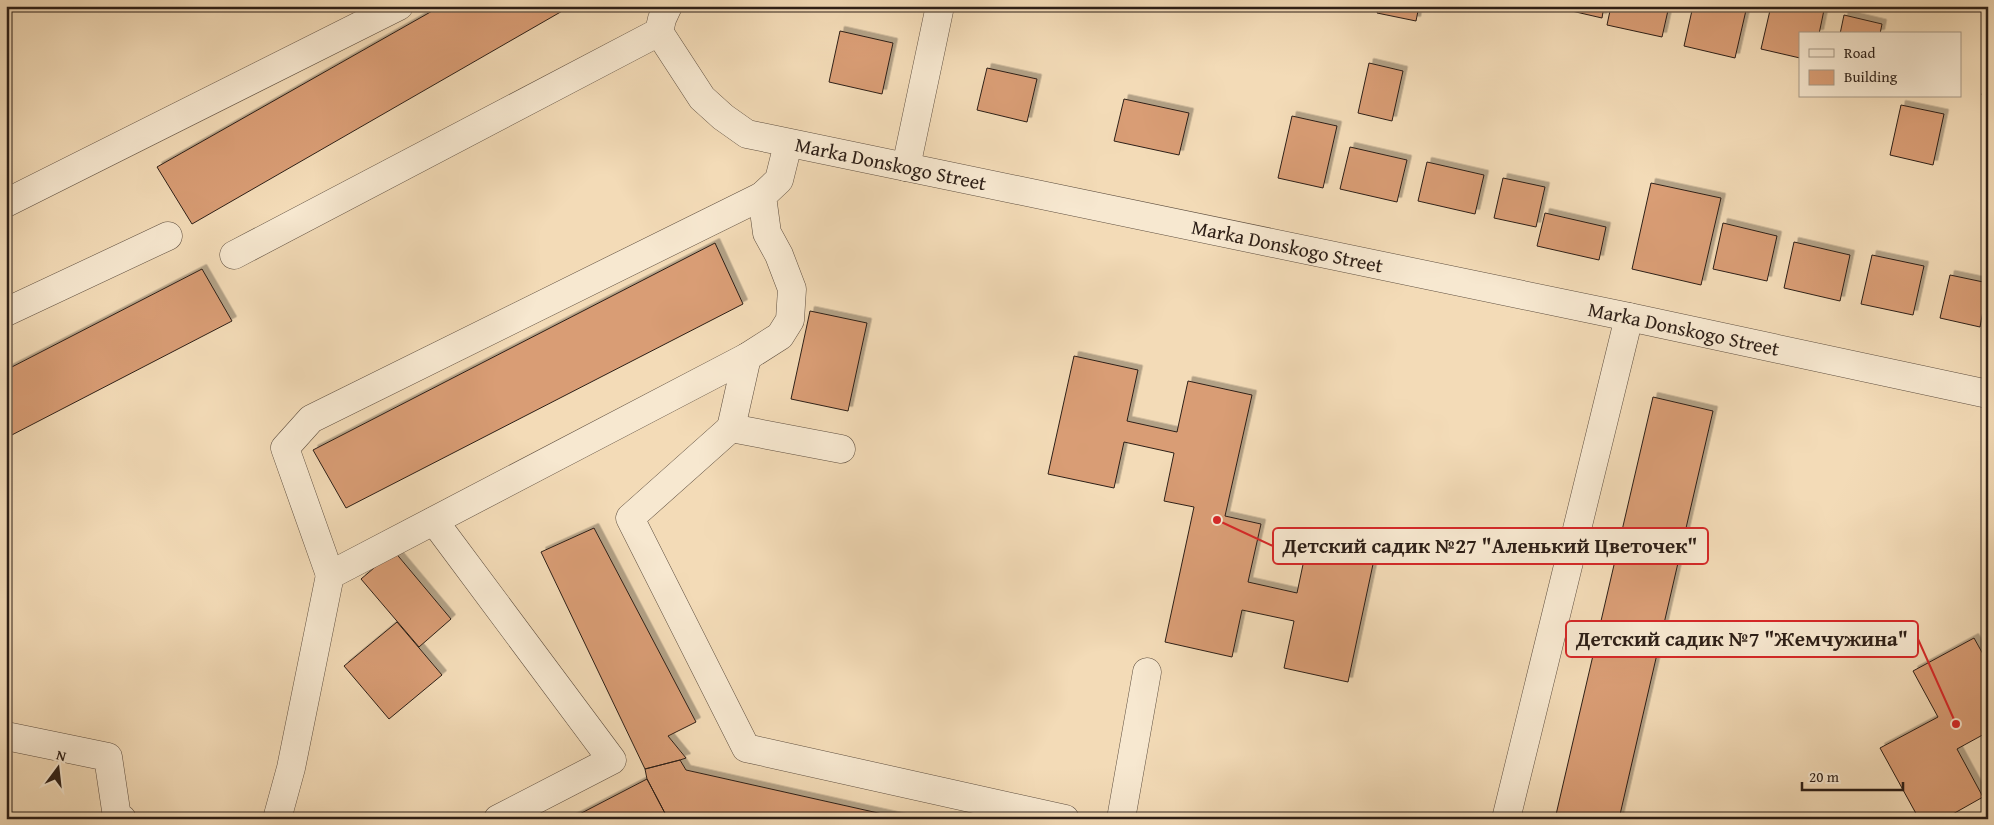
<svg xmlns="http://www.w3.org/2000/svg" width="1994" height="825" font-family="'Gentium Book Plus',serif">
  <defs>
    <filter id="shadow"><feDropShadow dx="4.5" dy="-4.5" stdDeviation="0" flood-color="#0004"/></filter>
  </defs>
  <rect width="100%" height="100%" fill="#f3dbb7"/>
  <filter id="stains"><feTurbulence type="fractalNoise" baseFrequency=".004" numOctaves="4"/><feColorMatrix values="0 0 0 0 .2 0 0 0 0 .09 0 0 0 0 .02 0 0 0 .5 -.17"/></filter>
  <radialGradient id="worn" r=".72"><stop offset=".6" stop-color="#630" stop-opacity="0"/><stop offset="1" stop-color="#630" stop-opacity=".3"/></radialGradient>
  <path fill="#d99d74" stroke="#2d1f17" filter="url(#shadow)" d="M441,6H571L192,224L157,167Z
    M1379,6H1419L1416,21L1377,13Z
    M1550,6H1604L1602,18Z
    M1611,6H1669L1662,37L1607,25Z
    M1693,6H1747L1735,58L1684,46Z
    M1771,6H1808L1824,10L1819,34H1800V58L1761,49Z
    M1844,15L1882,24L1880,34H1840Z
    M840,31L893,43L882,94L829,82Z
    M1369,63L1403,71L1392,121L1358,113Z
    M1988,67V97L1982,95Z
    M987,68L1037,79L1027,122L977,110Z
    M1124,99L1189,113L1179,155L1114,141Z
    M1901,105L1944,114L1933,165L1890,155Z
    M1292,116L1337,126L1323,188L1278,178Z
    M1350,147L1407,160L1397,202L1340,189Z
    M1427,162L1484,175L1475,214L1418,201Z
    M1503,178L1545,187L1536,227L1494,218Z
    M1651,183L1721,198L1701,285L1632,269Z
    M1545,213L1606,227L1599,260L1537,246Z
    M1723,223L1777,236L1767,281L1713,269Z
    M1794,242L1850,255L1840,301L1784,288Z
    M715,243L743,304L346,508L313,450Z
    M1872,255L1924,266L1913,315L1861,304Z
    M202,269L232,321L6,438V370Z
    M1950,275L1988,283L1980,327L1940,318Z
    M810,311L867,323L848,411L791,399Z
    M1074,356L1138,370L1127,421L1177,432L1188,381L1252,395L1225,516L1261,524L1248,582L1297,593L1309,536L1376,550L1348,682L1284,668L1294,621L1242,610L1232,657L1165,642L1194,507L1164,501L1174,453L1124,442L1114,488L1048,474Z
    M1653,397L1713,411L1619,819H1555Z
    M594,528L696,722L668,736L686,758L680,760L645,769L541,552Z
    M394,551L451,619L419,647L361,579Z
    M397,622L442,675L389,719L344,666Z
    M1974,638L1988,663V732L1957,749L1983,797L1944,819H1919L1880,748L1938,717L1913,671Z
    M680,760L686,770L905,819H668L647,779L645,769Z
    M647,779L668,819H570Z"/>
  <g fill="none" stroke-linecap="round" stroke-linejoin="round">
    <defs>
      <g id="minor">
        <path id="s1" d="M668,6L662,19L659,32L702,98L723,117L747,134L1629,317L1988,394"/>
        <path d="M906,167L940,6"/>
        <path d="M6,203L399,6"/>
        <path d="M234,255L659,32"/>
        <path d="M6,312L168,236"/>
        <path d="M747,357L731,428L841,449"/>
        <path d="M731,428L630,518L746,748L1065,819"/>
        <path d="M434,521L612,760L498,819"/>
        <path d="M330,575L285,448L311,419L762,196"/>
        <path d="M6,736L108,757L117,817L122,819"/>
        <path d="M277,819L291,768L330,575L747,357L780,336L790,320L792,289L779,255L767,233L762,196L779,180L788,144"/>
        <path d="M1121,819L1147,672"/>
        <path d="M1506,819L1629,317"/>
      </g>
    </defs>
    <use href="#minor" stroke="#5e4e3f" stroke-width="29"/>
    <use href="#minor" stroke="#f7e8d0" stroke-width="28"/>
  </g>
  <g text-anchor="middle" stroke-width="4" stroke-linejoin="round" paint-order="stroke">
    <g font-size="20" fill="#2d1f17" stroke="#f7e8d0">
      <text dy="7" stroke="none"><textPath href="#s1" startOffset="311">Marka Donskogo Street</textPath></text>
      <text dy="7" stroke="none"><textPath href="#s1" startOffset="716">Marka Donskogo Street</textPath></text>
      <text dy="7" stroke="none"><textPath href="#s1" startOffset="1121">Marka Donskogo Street</textPath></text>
    </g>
  </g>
  <path fill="none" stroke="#d62828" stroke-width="2" d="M1217 520L1273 546M1956 724L1918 639"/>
  <g fill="#d62828" stroke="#f7e8d0" stroke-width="2">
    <circle cx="1217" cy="520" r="5"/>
    <circle cx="1956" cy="724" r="5"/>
  </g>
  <g fill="#f7e8d0" stroke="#d62828" stroke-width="2">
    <rect x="1273" y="528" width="435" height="36" rx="5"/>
    <rect x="1566" y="621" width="352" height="36" rx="5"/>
  </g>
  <g font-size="21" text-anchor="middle" font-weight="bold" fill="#2d1f17">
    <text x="1490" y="553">Детский садик №27 "Аленький Цветочек"</text>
    <text x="1742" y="646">Детский садик №7 "Жемчужина"</text>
  </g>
  <rect width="1994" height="825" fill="none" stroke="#f3dbb7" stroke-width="25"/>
  <rect x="8" y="8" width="1979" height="810" fill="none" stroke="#2d1f17" stroke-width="2.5"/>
  <rect x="12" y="12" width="1969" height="800" fill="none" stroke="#2d1f17"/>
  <rect x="1799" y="32" width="162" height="65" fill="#f7e8d0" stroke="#a69886"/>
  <rect x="1809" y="49" width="25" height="8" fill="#f7e8d0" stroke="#a69886"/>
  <text x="1844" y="58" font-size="15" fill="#2d1f17">Road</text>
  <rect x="1809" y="70" width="25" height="15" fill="#d99d74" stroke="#a69886"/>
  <text x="1844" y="82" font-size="15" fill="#2d1f17">Building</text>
  <g transform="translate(58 768) rotate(15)" stroke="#f7e8d0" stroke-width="4" paint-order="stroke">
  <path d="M0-4L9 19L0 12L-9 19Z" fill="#2d1f17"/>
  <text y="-8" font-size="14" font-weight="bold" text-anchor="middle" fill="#2d1f17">N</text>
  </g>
  <path d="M1802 782v8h101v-8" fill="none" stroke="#2d1f17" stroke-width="2.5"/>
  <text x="1809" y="782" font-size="15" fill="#2d1f17" stroke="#f7e8d0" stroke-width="4" paint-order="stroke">20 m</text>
  <rect width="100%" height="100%" filter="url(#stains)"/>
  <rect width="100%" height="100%" fill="url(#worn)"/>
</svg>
